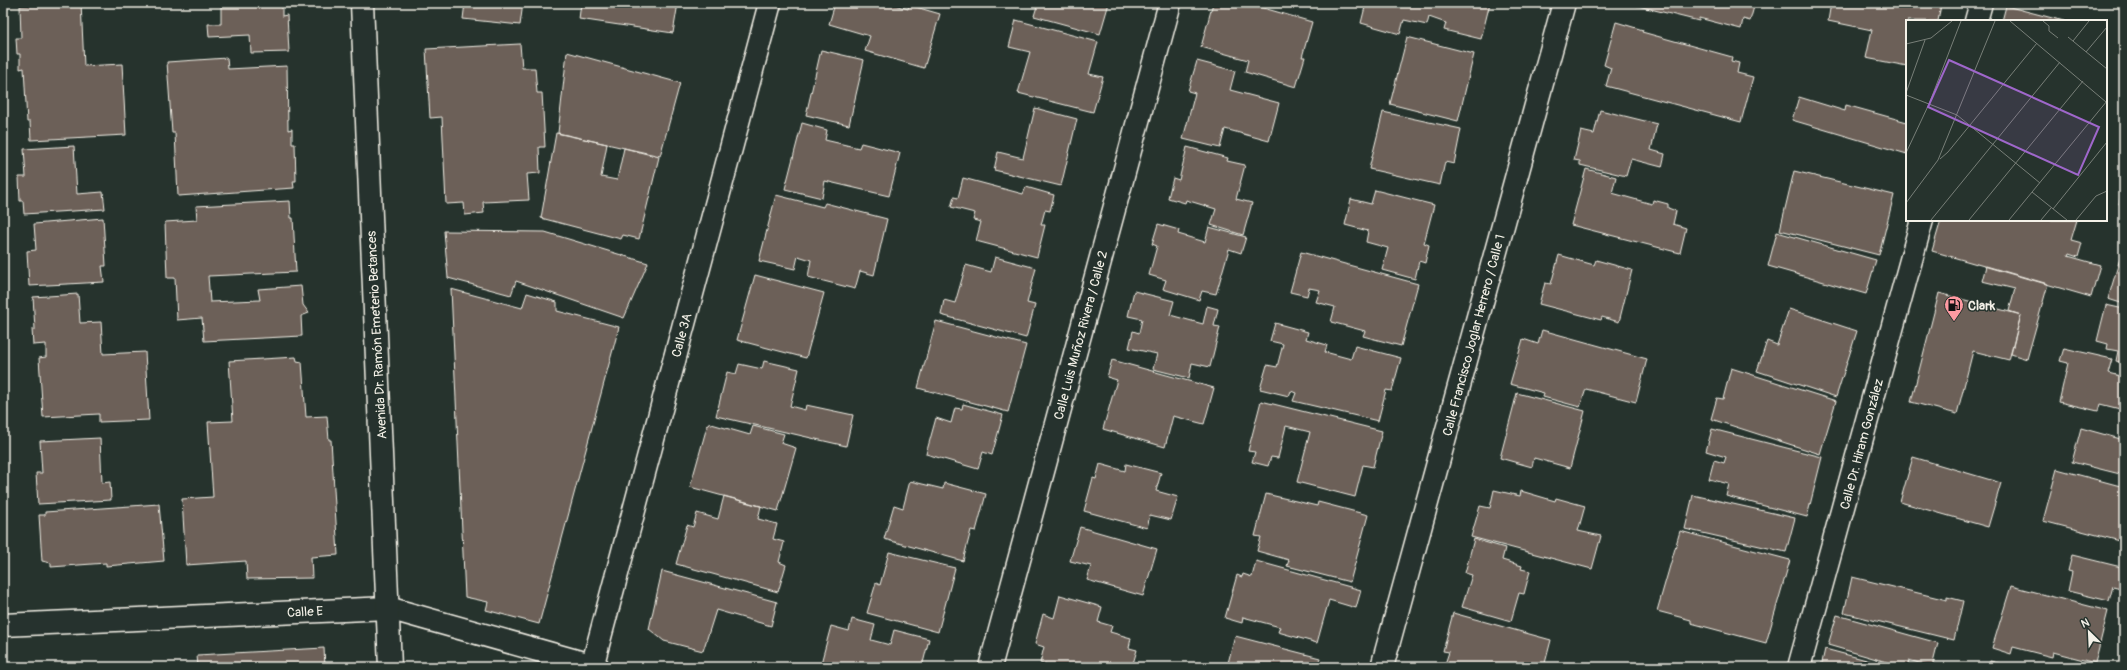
<svg xmlns="http://www.w3.org/2000/svg" width="2127" height="670" font-family="Pangolin,sans-serif">
  <rect width="100%" height="100%" fill="#26332d"/>
  <filter id="ink" filterUnits="userSpaceOnUse"><feTurbulence type="fractalNoise" baseFrequency=".025" numOctaves="2"/><feDisplacementMap in="SourceGraphic" scale="8" xChannelSelector="R" yChannelSelector="G"/><feConvolveMatrix kernelMatrix="1 2 1 2 8 2 1 2 1" color-interpolation-filters="sRGB"/></filter>
  <g filter="url(#ink)">
    <path fill="#6c6058" stroke="#f4f1e8" d="M63,3H81L84,66L122,64L126,135L31,140L30,122H27L24,68L20,69V54H17L16,38H21L20,6Z
      M221,3H282V16L287,15L289,52L251,53L250,35L209,37L208,24H221Z
      M465,3H523L520,25L463,19Z
      M581,3H678L673,33L579,19Z
      M829,3H888L908,9L909,5L940,14L924,68L865,51L870,36L829,24L834,7L828,5Z
      M1038,3H1109L1100,34L1034,16Z
      M1213,3H1246L1312,22L1302,57H1305L1296,87L1245,72L1248,60L1201,47Z
      M1366,3H1490L1481,39L1444,30L1446,23L1429,17L1427,25L1404,20L1400,34L1361,23Z
      M1626,3H1755L1750,21L1743,19L1741,29L1699,18V21Z
      M1831,3H1932L1941,5L1938,21H1907V66L1866,58L1872,30L1828,21Z
      M2006,6L2064,21H2002Z
      M1016,20L1098,42L1089,74L1103,77L1093,112L1018,93L1030,52L1009,47Z
      M1616,22L1643,30L1642,32L1732,57L1731,61L1739,63L1737,73L1753,77L1741,122L1606,86L1611,68L1604,65Z
      M1407,37L1474,54L1458,121L1390,104Z
      M520,44L522,68H535L537,93H542L545,147H539L540,173L527,174L529,200L483,202L484,213L465,215L464,203L446,204L442,117L430,118L426,49Z
      M821,50L864,60L849,125L806,115Z
      M567,52L680,83L660,156L558,133Z
      M227,58L228,69L287,66L288,130L292,129V144H295L296,181H293L294,188L178,196L175,133H172L167,62Z
      M1197,61L1235,71L1230,90L1279,103L1269,141L1225,129L1220,148L1183,139L1195,93L1188,91Z
      M1799,97L1845,111L1846,105L1907,122V154L1792,120Z
      M1035,108L1077,119L1061,186L994,170L998,152L1023,158Z
      M1600,110L1657,124L1651,150L1665,154L1662,167L1631,159L1626,176L1580,165V161L1574,160L1581,131L1594,134Z
      M1383,112L1461,129L1454,164L1445,162L1440,185L1369,169Z
      M802,123L827,130L825,140L859,148L861,143L900,153L889,196L825,181L822,198L785,189Z
      M556,133L607,144L601,177L617,180L624,148L659,157L639,239L623,235L621,239L541,218Z
      M74,146L77,194L103,192L105,209L24,214L23,201H20L19,177H26L24,149Z
      M1187,147L1228,158L1227,161L1245,165L1236,199L1252,203L1243,235L1211,225L1216,209L1186,200L1185,203L1168,198L1173,178L1179,180Z
      M1586,169L1616,177L1612,193L1652,204L1653,200L1668,204V208L1676,211L1673,224L1686,228L1680,253L1571,225Z
      M1794,171L1894,195L1879,255L1780,230Z
      M963,178L1023,194L1026,187L1054,195L1050,211L1045,210L1041,225H1045L1037,257L976,241L981,222L973,220L975,213L951,207L954,197L958,198Z
      M2124,183V205L2119,204Z
      M1375,190L1434,205L1424,243L1429,245L1425,263L1419,261L1415,279L1382,270L1388,248L1366,242L1368,231L1345,225L1351,199L1371,204Z
      M776,195L823,207L825,203L887,219L874,275L860,271L855,289L808,277L811,260L798,256L795,269L759,261Z
      M290,201L291,218H293L296,272L208,276L210,302L260,300L258,289L301,286L303,305L309,313L301,316L302,336L204,341L202,318L177,320L175,278H167L165,222L197,220L196,206Z
      M103,218L106,266H102L104,282L29,286L27,251L36,250L34,224Z
      M1941,220H2077L2071,240L2082,243L2078,257L2069,254L2068,256L2100,265L2091,297L1932,251Z
      M1158,224L1179,230L1178,234L1205,242L1209,227L1246,237L1241,253L1229,249L1216,294L1202,291L1199,300L1163,289L1166,280L1149,275L1157,246L1152,244Z
      M444,231L545,232L648,263L624,318L516,281L511,295L448,278Z
      M1777,232L1876,260L1866,294L1768,266Z
      M2124,245V304L2108,299Z
      M1301,252L1418,284L1401,346L1363,336L1365,331L1331,322L1335,307L1316,302L1320,290L1309,288L1307,296L1290,292Z
      M1559,255L1594,265L1596,260L1632,270L1619,322L1602,317L1601,320L1539,304L1545,283L1551,284Z
      M995,257L1036,268L1027,303L1035,305L1026,338L941,315L944,300L955,303L966,265L991,272Z
      M1986,266L2048,284L2027,359L2011,354L2021,315L2009,311L2015,289L1982,281Z
      M755,275L824,293L806,358L737,340Z
      M451,289L522,308L527,293L557,302V311L619,327L539,624L486,610L488,602L465,597Z
      M1134,291L1174,301L1170,315L1203,324L1207,306L1218,309L1214,326L1220,327L1210,367L1192,363L1189,378L1153,369L1157,354L1129,348L1133,331L1139,333L1142,319L1128,316Z
      M1939,293L2021,315L2009,360L1973,351L1957,414L1911,402Z
      M78,294L80,323L101,322L103,354L145,352L149,420L99,422V414L43,417L39,358L46,357V344L33,345L32,329H35L33,297Z
      M2106,305L2124,309V363L2116,361L2118,351L2107,349L2108,344L2097,341Z
      M1789,309L1857,331L1836,397L1757,371L1767,341L1777,345Z
      M936,321L1026,345L1008,412L918,388Z
      M1275,323L1308,332L1306,339L1327,345L1325,352L1351,359L1355,346L1401,358L1392,391L1386,390L1378,421L1293,401L1296,393L1291,391L1289,396L1260,389L1267,365L1277,367L1283,344L1270,341Z
      M1542,330L1647,359L1636,402L1586,389L1580,407L1543,397L1544,393L1510,384L1523,339L1538,344Z
      M2064,348L2112,359L2108,373L2124,377V410L2100,404L2098,411L2059,402L2068,363L2060,361Z
      M296,357L297,361L302,362L306,417L327,416L329,440H331L338,555L311,557L312,578L247,579L246,561L186,565L182,499L213,497L208,422L233,421L229,361Z
      M1112,360L1214,388L1204,424L1173,416L1165,447L1103,429L1117,380L1107,377Z
      M764,361L799,369L790,406L805,410L806,405L853,415L846,446L716,416L727,372L736,374L739,364L762,369Z
      M1731,368L1836,401L1820,454L1711,419L1717,398L1723,399Z
      M1517,393L1585,411L1570,468L1534,458L1532,467L1500,458Z
      M1261,401L1382,431L1373,467L1363,465L1355,497L1297,482L1310,432L1286,426L1278,458L1271,457L1268,466L1252,462L1255,452L1248,451Z
      M963,404L1003,415L992,455L983,452L978,469L926,454L936,418L951,423L955,408L962,409Z
      M708,423L750,435L753,426L784,434L781,443L796,448L778,511L690,487Z
      M2081,428L2124,440V475L2072,462Z
      M1712,429L1822,457L1807,517L1726,496L1729,484L1709,479L1714,460L1724,463L1726,457L1706,451Z
      M100,438L102,483L110,482L111,500L38,504L36,473H42L40,441Z
      M1913,457L2001,483L1988,527L1900,502Z
      M1100,464L1125,471L1126,464L1161,473L1156,491L1178,497L1171,520L1150,515L1147,528L1084,511L1093,478L1096,479Z
      M2057,469L2124,487V542L2043,521Z
      M910,481L943,489L944,483L986,494L976,531L971,530L963,561L884,539L894,505L903,508Z
      M1494,490L1520,496L1521,491L1555,501L1556,498L1585,506L1578,531L1601,536L1592,569L1471,537L1480,506L1490,508Z
      M1266,494L1317,506L1318,502L1368,515L1350,582L1287,566L1289,560L1257,551L1261,537L1255,536Z
      M1693,495L1795,518L1786,552L1685,529Z
      M724,496L761,506L758,519L777,524L773,539L784,542L779,562L786,565L778,592L676,564L687,525L693,527L697,513L718,519Z
      M159,504L164,561L106,566V563L51,567V563L42,561L39,515H45V512Z
      M1080,527L1157,549L1143,596L1087,580L1091,566L1070,561Z
      M1680,531L1790,560L1766,643L1691,623V620L1657,611Z
      M1474,539L1505,548L1502,560L1522,566L1521,569L1530,571L1524,594L1519,593L1511,621L1462,607L1472,575L1465,573Z
      M889,552L955,568L938,632L867,613L876,583L880,585Z
      M2072,555L2121,567L2120,571L2124,572L2121,588L2113,586L2109,601L2068,591L2072,572L2068,571Z
      M1256,561L1361,590L1356,608L1329,600L1317,643L1278,632L1280,627L1243,617L1242,623L1225,618L1237,575L1242,577L1243,574L1252,577Z
      M662,571L777,602L771,626L716,610L703,651L664,641L649,629Z
      M1852,577L1947,600V597L1963,601L1954,640L1844,613Z
      M2011,586L2108,611L2095,663L2053,652L2052,657L2013,647L2011,654L1992,648Z
      M1060,595L1102,607L1098,622L1112,626L1110,632L1131,638L1129,648L1137,650L1132,667H1055L1040,663L1044,647L1035,644L1043,614L1054,618Z
      M1453,613L1551,640L1544,667H1444L1449,652L1443,651Z
      M1837,615L1938,643L1932,667L1909,660L1907,667H1904L1828,645Z
      M852,619L875,625L871,640L890,645L894,630L929,639L922,667H820L831,626L849,631Z
      M1235,636L1320,658L1318,667H1227Z
      M324,648L325,667H198L197,655Z
      M1825,649L1893,667H1821Z
      M1990,661L2014,667H1988Z"/>
    <g fill="none" stroke-linecap="round" stroke-linejoin="round">
      <defs>
        <path id="street" d="M3,625L388,608L598,667
          M592,667L770,3
          M990,667L1170,3
          M1382,667L1564,3"/>
        <path id="secondary" d="M362,3L390,667
          M1976,21L1981,3
          M1799,667L1922,220"/>
      </defs>
      <use href="#street" stroke="#f4f1e8" stroke-width="25"/>
      <use href="#secondary" stroke="#f4f1e8" stroke-width="25"/>
      <use href="#street" stroke="#26332d" stroke-width="22"/>
      <use href="#secondary" stroke="#26332d" stroke-width="22"/>
    </g>
  </g>
  <defs>
    <symbol id="fuel-pin" viewBox="-11 -11 22 30"><path d="M0 17L-7.5 6A9.5 9.5 0 1 1 7.5 6Z" fill="#ff9aa2" stroke="#26332d"/><path d="M-5.5-6h7V0h2V4h1.3V-2.5L3-4.5l.8-.8L6-3V5H2.5V1h-1V6h-7ZM-4.2-4.7v3.2H.2V-4.7Z" fill="#111"/></symbol>
  </defs>
  <g fill-rule="evenodd">
    <use href="#fuel-pin" x="1943" y="294" width="22" height="30"/>
  </g>
  <g text-anchor="middle" stroke-width="3" stroke-linejoin="round" paint-order="stroke">
    <g font-size="13" font-weight="bold" fill="#f4f1e8" stroke="#26332d" text-anchor="start">
      <text x="1968" y="310">Clark</text>
    </g>
    <g font-size="13" fill="#f4f1e8" stroke="#26332d">
      <text transform="translate(376 335) rotate(-93)" y="5">Avenida Dr. Ramón Emeterio Betances</text>
      <text transform="translate(681 335) rotate(-75)" y="5">Calle 3A</text>
      <text transform="translate(1080 335) rotate(-75)" y="5">Calle Luis Muñoz Rivera / Calle 2</text>
      <text transform="translate(1473 335) rotate(-75)" y="5">Calle Francisco Joglar Herrero / Calle 1</text>
      <text transform="translate(1861 444) rotate(-75)" y="5">Calle Dr. Hiram González</text>
      <text transform="translate(305 611) rotate(-3)" y="5">Calle E</text>
    </g>
  </g>
  <g transform="translate(1906 20)">
    <rect width="201" height="201" fill="#26332d"/>
    <path fill="none" stroke="#787f78" stroke-width="1" d="M104,1L200,82M137,1L143,6V11L152,18M162,17L201,49M167,21L183,1M0,24L25,18L46,1M180,32L201,7M0,73L19,20M0,75L51,95L134,163M0,133L23,84L55,1M34,139L42,132L131,23M126,172L161,200M0,183L32,140L89,1M147,189L201,122M25,200L154,42M63,200L177,61M103,200L201,81M135,200L145,188M170,200L190,176L201,171"/>
    <path fill="#9f67cb" fill-opacity="0.15" stroke="#9f67cb" stroke-width="2" d="M43,40L193,107L172,155L22,87Z"/>
    <rect width="201" height="201" fill="none" stroke="#f4f1e8" stroke-width="2"/>
  </g>
  <rect width="2127" height="670" fill="none" stroke="#26332d" stroke-width="16"/>
  <rect x="8" y="8" width="2111" height="654" fill="none" stroke="#f4f1e8" stroke-width="1.5" filter="url(#ink)"/>
  <g transform="translate(2089 632) rotate(336)" stroke="#26332d" stroke-width="3" paint-order="stroke">
  <path d="M0-3L7 15L0 10L-7 15Z" fill="#f4f1e8"/>
  <text y="-6" font-size="11" font-weight="bold" text-anchor="middle" fill="#f4f1e8">N</text>
  </g>
</svg>
